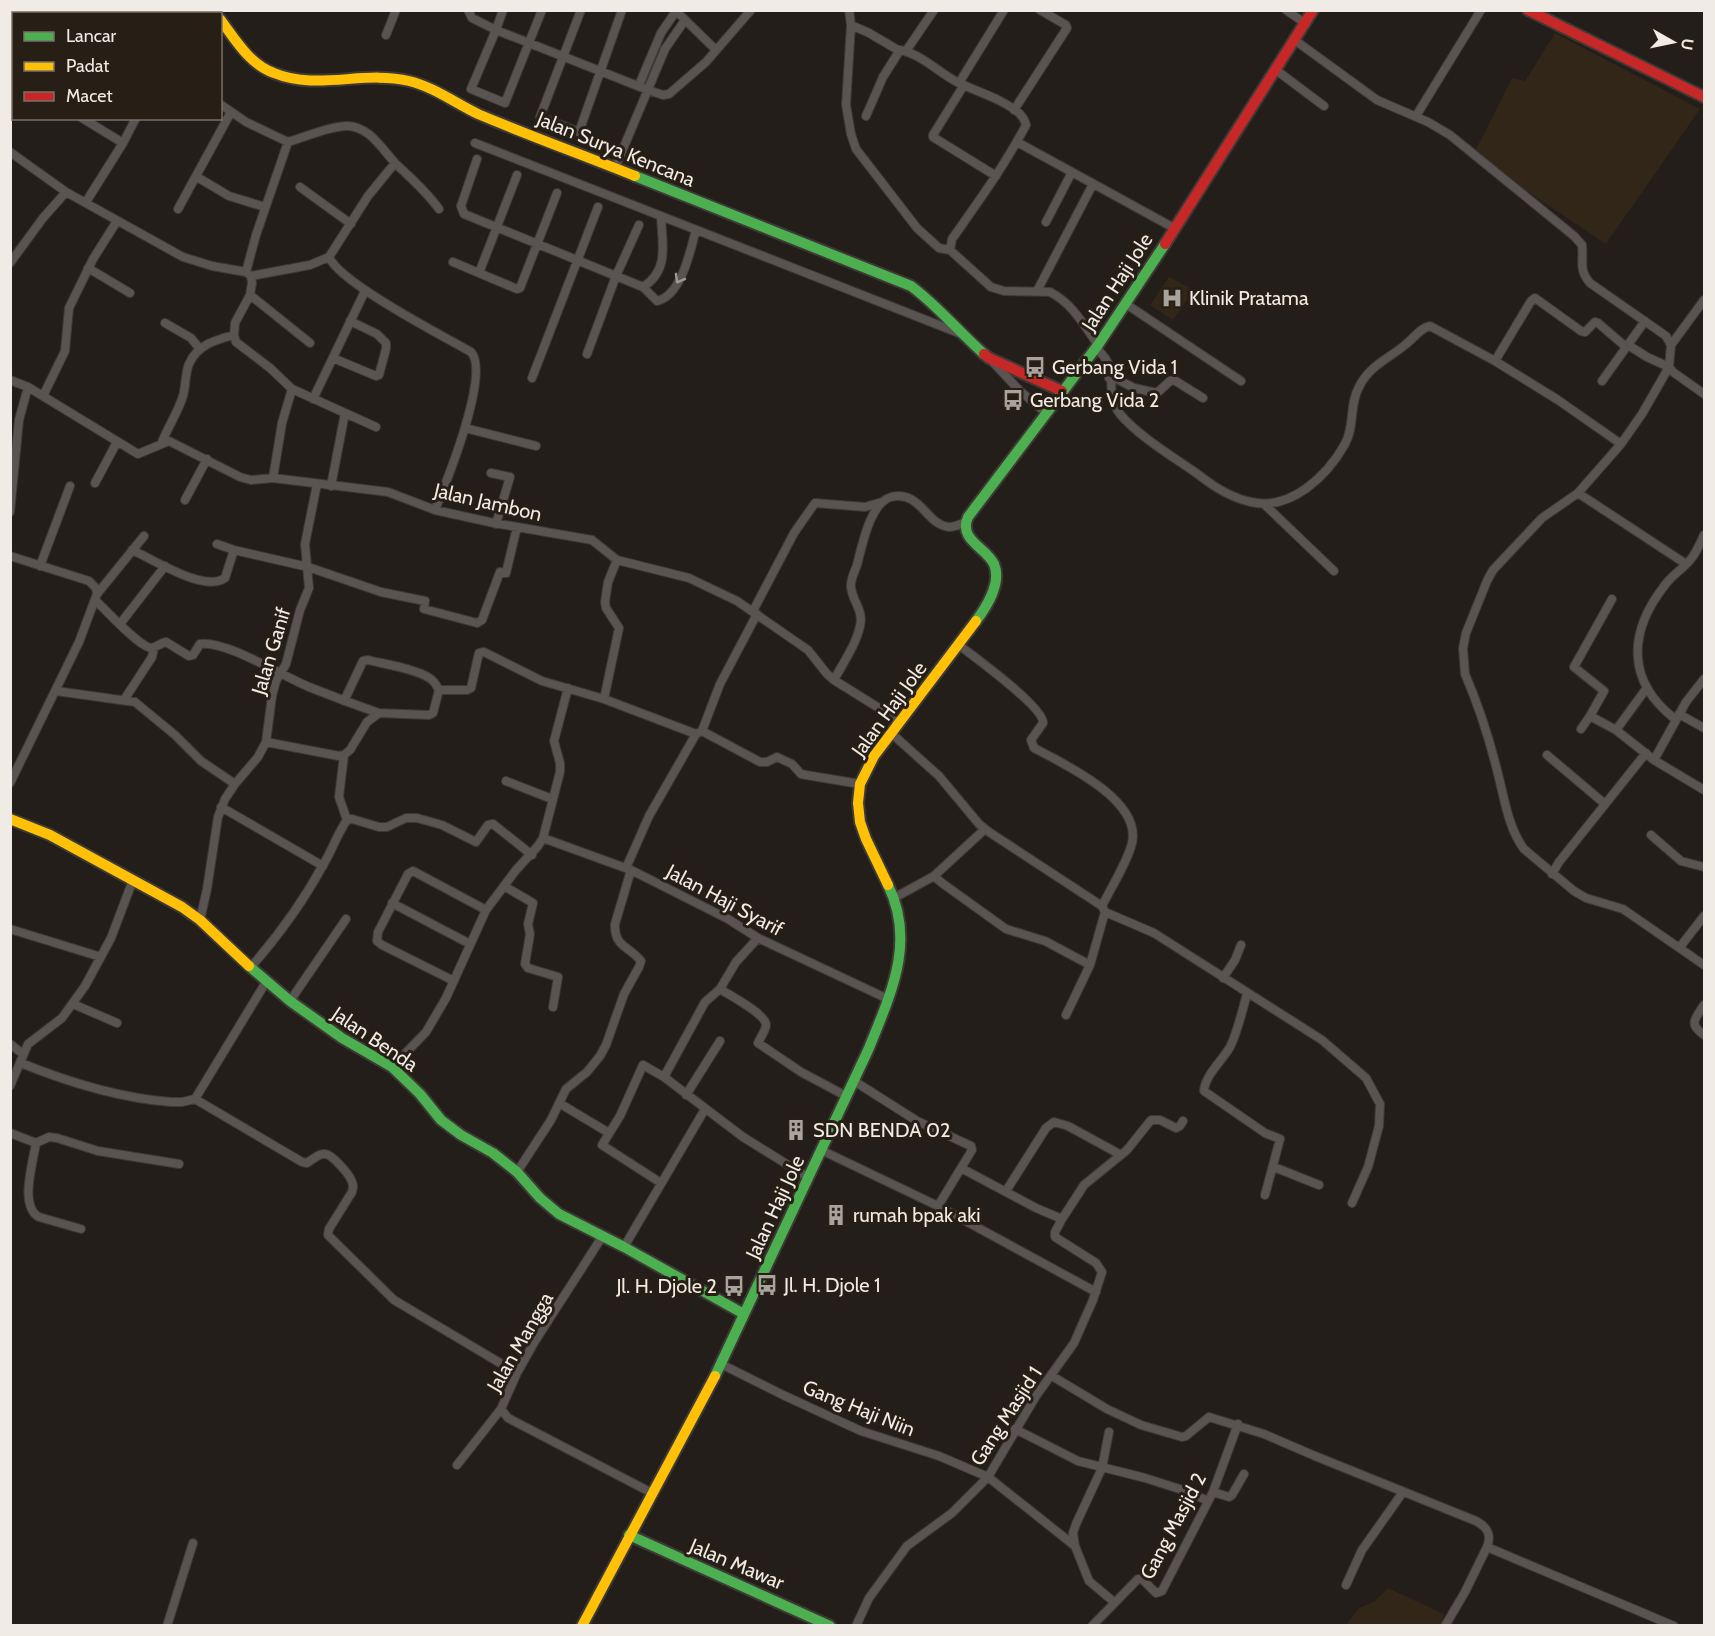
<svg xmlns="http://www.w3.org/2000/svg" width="1715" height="1636" font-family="Cabin,sans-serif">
  <rect width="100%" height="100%" fill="#231e19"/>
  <path fill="#312618" d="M1555,33L1700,109L1606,244L1473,155L1512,78L1525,81Z
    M1169,277L1194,290L1173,320L1150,305Z
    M1388,1588L1444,1614L1442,1625L1345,1626L1359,1608L1375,1601Z"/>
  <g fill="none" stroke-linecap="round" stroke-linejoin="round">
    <defs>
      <path id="street" d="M468,10L472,18L496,30L503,10
        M542,10L505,103L471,89L496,30L648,90L663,95L669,94L706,62L751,10
        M581,10L540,117L579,132L622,10
        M849,10L851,25L846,105L851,134L856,149L917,228L939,248L950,250L991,287L1004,291L1050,292C1072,303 1084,325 1098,345
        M1286,10L1306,24
        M165,14L166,10
        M851,25L869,33L898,50
        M386,35L396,10
        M1296,41L1377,100L1428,122L1450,135L1574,236L1582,245C1584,262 1578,269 1590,283L1666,336L1671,345L1669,367L1673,372L1704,394
        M906,51L934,10
        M1276,70L1324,106
        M959,83L1004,10
        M639,85L661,33L676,11L716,50
        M964,85L933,135V137L996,176
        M220,104L246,122L288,142C305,137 330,126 347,126C370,126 383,151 397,165C413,180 426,191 439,209
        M1014,110L1067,28L1066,25L1040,10
        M866,116L883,77L900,50C921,54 938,72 957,82C977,92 1001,98 1019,113C1023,117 1025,120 1026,125C1005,165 978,202 952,239L950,250
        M1416,116L1481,10
        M82,118L123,143
        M1017,142L1174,228
        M475,143L959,333
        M10,152L66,192L183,257L212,266L246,272L251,276L252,283L250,295L235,323L234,335L236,342L270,368L292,389L282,423L273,478
        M477,159L461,206L464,214L643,287L657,301C682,295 690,251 696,230
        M395,163L368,196L329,257C340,283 443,336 471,352C491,373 446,483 435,510
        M615,168L665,49L685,20
        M197,177L229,196L265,207
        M300,187L351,224
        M86,202L123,143L136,118
        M178,209L231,112
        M1046,222L1072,172
        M453,262L517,289L520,288L557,193
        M10,263L43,218L66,192
        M88,268L130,293
        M246,272L256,235L288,142
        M479,273L517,175
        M251,276L310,265L329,257
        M643,287C670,270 662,243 661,216
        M1037,291L1093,184
        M250,295L310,343
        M1126,304L1241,381
        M165,323L191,338L200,349
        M1628,345L1647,357L1669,367L1642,414L1621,444L1578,493L1542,518L1493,570L1487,581L1466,633L1463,648L1465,674C1478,704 1489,738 1497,770C1504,796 1508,828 1524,849L1574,891L1586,898L1623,909L1704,965
        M1671,345L1704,300
        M1096,348C1101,353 1107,358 1109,366C1114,382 1107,397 1120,414C1138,436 1175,458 1199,475C1214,487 1232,498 1251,502C1291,511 1327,476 1345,444C1355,426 1349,405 1359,387C1369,366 1388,359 1405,345C1413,339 1420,328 1430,326L1495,361L1558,400L1621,444
        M587,354L616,276L639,225
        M333,358L376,376L379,375L386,349V343L377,334L350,321
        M991,360L1019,390L1046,413
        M1495,361L1531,301L1535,298L1581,331L1585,332L1595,322L1598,323L1626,347
        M532,378L598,207
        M1109,378H1115L1134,388L1157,393L1170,381L1174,380L1203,398
        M10,380L28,387L138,454L169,441L240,477L251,480L273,478L388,492L435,510L494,523L592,540L617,560L689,578L737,601L808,650L827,674L834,680L882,710L899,724
        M1602,381L1645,321
        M292,389L376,427
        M43,396L65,351L69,308L93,259L117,221
        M313,399L365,291
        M465,428L536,446
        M162,442C168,427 178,412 183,396C186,386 185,373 189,364C197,345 215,340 234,335
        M491,473L510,477L496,524
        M95,483L117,442
        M331,486L345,413
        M1578,493L1686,564
        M185,500L207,459
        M1264,504L1334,571
        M10,512L19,420L28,387
        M217,544L234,550
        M132,550C153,559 204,593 225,578L234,550L308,567L381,592L425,601L424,609L477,623L482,620L500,572L506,573L517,527
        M10,556L89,581L96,588L97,594L79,642L10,783
        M40,566L70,486
        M97,594L144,536
        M96,601C106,610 140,648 152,648C156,647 161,643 166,642L189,656L193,655L200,644C226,640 282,676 309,687C332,696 355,705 379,713
        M753,611L794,533L815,503L865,507L882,502
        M120,624L165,566
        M959,645C974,657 1044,707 1043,723L1031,740L1034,748C1064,764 1142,800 1132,843C1128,861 1111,888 1102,906
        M834,680C843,663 856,645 860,626C864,610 852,601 851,587C850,580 855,571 857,565C862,546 870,503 891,497C921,490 926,525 949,527C955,527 961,524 966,522
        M56,691L135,702L175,735L201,761L235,784
        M604,699L619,628L606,608L605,602L608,582L617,560
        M124,700L152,657L154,648
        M344,701L363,661L368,660C383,664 425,670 434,682C436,684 437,687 439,690
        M1679,714L1704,728
        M1590,716L1604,691L1574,667L1612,599
        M1675,719C1626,681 1628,632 1665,585C1672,575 1683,569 1691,559C1697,552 1700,543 1704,535
        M1581,729L1590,716L1616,730L1654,760L1704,790
        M1616,730L1646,689
        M702,731L760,762H767L777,757L792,764L801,774L806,775L860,784
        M891,733L939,776L979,824L989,832L1102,906L1105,912L1154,933L1322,1040L1366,1078L1380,1104L1379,1126L1368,1167L1352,1203
        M266,742L339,756L344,755L350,750L367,722L379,713L429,715L433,713L439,690H467L471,688L478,657L479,653L484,652L542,681L604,699L696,734
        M344,755L339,797L347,820
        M1547,755L1605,804
        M1654,760L1686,702L1704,679
        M506,781L552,799
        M221,807L323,866
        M1651,835L1681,861L1704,867
        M543,838L631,870L728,919L758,938L888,999
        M626,868L649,816L696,734L702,731L720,684L757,614
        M1552,874L1559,862L1646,753
        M934,876L942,883L1006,929L1045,941L1090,965L1105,912
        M504,886L533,903L528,924L530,934L525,964L528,968L558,977L553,1007
        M894,898L934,876L985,829
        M392,903L470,944
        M200,920L207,889L218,817L225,799L235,784L258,757L266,742L272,696L276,681L286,664L300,610L309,588L305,544L317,484
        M10,929L101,957
        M1680,947L1704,916
        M251,967C278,936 303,902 323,865C332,851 337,834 347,820L352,819L379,827H387L406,818H417L442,825L476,842L488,825L493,824L532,855
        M1223,978L1235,960L1241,945
        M454,981L382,945L377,941L378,932L408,874L413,871L486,910
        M720,989C729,995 766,1014 766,1025C766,1030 760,1038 758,1043L801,1072L846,1096
        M1247,994C1242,1011 1238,1031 1230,1047C1222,1061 1205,1075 1204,1091L1265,1133L1280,1139L1265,1195
        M290,1001L346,919
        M73,1004L117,1023
        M1704,1005C1695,1019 1688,1024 1704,1035
        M1066,1015L1090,965
        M10,1044L23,1054
        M21,1063C70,1083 119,1098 171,1102H182L195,1099L266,982
        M392,1067L426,1032L446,998L486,910L516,870L538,846L543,838L560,772V763L554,741L568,688
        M664,1077L705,1002L720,989L736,962L758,938
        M854,1081L917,1121L971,1146L972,1150L938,1206
        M10,1086L28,1044L62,1018L85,986L111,938L133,880
        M686,1095L720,1041
        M195,1099L302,1162L307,1163C312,1160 319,1153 325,1154C332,1154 350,1175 352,1182C354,1186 353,1187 352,1192L329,1229L328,1235L332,1239L394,1300L517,1373
        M559,1103L609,1133
        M10,1133L36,1143L49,1137L57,1138L98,1151L179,1164
        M36,1143C33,1163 19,1206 39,1217L81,1229
        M821,1150L938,1206L1096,1292
        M1274,1167L1319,1185
        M961,1168L1036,1208L1062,1219
        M517,1172L551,1120L566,1089L587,1072L600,1056L606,1045L624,994L639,967L641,961C629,946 614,947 615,924L631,870
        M661,1183L602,1145L620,1116L643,1065L664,1077L743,1137L809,1178
        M1006,1191L1046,1128L1054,1122L1068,1126L1121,1155
        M602,1237L535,1341L517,1373L501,1409L508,1418L652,1493
        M624,1247L705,1109
        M721,1364L783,1395L861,1431L939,1456L988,1477L1075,1546L1089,1581L1114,1602
        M1052,1376L1107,1409L1141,1425L1182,1437L1186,1436L1209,1417L1264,1434L1315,1456L1476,1521C1487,1527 1492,1534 1487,1547L1674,1626
        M1015,1429L1078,1461L1145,1478L1189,1492L1208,1501
        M457,1465L501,1409
        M1213,1492L1229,1497L1232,1495L1244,1474
        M1075,1546L1073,1533L1076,1524L1102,1468L1109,1432
        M1346,1585L1362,1550L1403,1492
        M167,1626L193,1543
        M856,1626L869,1598L907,1546L952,1513L988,1477L1036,1396L1074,1343L1093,1300L1102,1272L1096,1263L1055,1237V1232L1062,1219L1084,1185L1127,1150L1151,1120H1160L1176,1128L1180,1126L1183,1121
        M1092,1626L1138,1579H1142L1156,1593L1162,1591L1213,1492L1238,1424
        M1445,1626L1465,1592L1487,1547"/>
      <path id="fast" d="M635,176L911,286C938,306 959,332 984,354
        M976,621C987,606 1002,583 994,564C986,547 958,540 968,517L1098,345L1165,244
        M249,966L290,1001L342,1038L392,1067L420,1094L441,1120L461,1135L493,1153L517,1172L540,1198L559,1214L624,1247L744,1314
        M715,1376L869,1048C891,993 916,942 888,885
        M629,1535L830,1626"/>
      <path id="slow" d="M220,19C235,39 249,64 274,73C317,91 364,70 409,81C434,87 455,103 478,114C530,136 583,155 635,176
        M10,819L50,835L182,907L200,920L249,966
        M888,885L866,839L860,822L858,803L860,784L874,756L976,621
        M582,1626L715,1376"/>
      <path id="jam" d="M1528,10L1704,97
        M1165,244L1313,10
        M984,354L989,358L1062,391"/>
    </defs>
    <use href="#street" stroke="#3d3936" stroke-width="10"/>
    <use href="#fast" stroke="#3d3936" stroke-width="14"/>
    <use href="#slow" stroke="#3d3936" stroke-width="14"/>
    <use href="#jam" stroke="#3d3936" stroke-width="14"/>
    <use href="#street" stroke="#595451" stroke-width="8"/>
    <use href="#fast" stroke="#4caf50" stroke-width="10"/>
    <use href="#slow" stroke="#ffc107" stroke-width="10"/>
    <use href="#jam" stroke="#c62828" stroke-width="10"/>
  </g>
  <defs><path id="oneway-chevron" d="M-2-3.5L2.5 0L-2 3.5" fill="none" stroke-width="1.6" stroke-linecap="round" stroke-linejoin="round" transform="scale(1.5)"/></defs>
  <use stroke="#9d9894" href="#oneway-chevron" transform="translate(679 279) rotate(119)"/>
  <defs>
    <symbol id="hospital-bare" viewBox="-9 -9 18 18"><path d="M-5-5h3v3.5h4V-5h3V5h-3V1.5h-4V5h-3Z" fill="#a9a39e" stroke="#271f15" stroke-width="2.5" paint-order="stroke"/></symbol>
    <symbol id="bus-bare" viewBox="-9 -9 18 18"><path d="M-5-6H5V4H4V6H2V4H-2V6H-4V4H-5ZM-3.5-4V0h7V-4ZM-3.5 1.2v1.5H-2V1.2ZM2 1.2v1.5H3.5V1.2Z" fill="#a9a39e" stroke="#271f15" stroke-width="2.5" paint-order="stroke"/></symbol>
    <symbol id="building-bare" viewBox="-9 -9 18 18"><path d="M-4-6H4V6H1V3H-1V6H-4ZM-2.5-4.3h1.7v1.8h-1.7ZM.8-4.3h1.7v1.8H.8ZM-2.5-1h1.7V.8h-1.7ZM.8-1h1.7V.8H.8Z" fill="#a9a39e" stroke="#271f15" stroke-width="2.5" paint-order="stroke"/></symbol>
  </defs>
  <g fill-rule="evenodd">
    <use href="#hospital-bare" x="1157" y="283" width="30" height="30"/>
    <use href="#bus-bare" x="1020" y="352" width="30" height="30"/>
    <use href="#bus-bare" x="998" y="385" width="30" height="30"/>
    <use href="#building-bare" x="781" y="1115" width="30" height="30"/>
    <use href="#building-bare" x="821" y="1200" width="30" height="30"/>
    <use href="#bus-bare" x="752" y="1270" width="30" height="30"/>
    <use href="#bus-bare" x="719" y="1271" width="30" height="30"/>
  </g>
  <g text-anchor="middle" stroke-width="6" stroke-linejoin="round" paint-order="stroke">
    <g font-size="20" fill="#f1ebe5" stroke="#271f15">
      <text transform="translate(616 149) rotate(22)" y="7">Jalan Surya Kencana</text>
      <text transform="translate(1117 282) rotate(-57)" y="7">Jalan Haji Jole</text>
      <text transform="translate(488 502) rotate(13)" y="7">Jalan Jambon</text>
      <text transform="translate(271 651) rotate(-73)" y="7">Jalan Ganif</text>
      <text transform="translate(889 709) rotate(-54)" y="7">Jalan Haji Jole</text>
      <text transform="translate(725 900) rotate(28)" y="7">Jalan Haji Syarif</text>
      <text transform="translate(375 1039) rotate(34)" y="7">Jalan Benda</text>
      <text transform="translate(775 1207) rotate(-65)" y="7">Jalan Haji Jole</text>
      <text transform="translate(520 1342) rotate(-60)" y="7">Jalan Mangga</text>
      <text transform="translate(859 1408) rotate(22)" y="7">Gang Haji Niin</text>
      <text transform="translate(1006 1416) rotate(-57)" y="7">Gang Masjid 1</text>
      <text transform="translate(1173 1526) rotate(-62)" y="7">Gang Masjid 2</text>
      <text transform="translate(737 1564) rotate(23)" y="7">Jalan Mawar</text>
    </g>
    <g font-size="20" fill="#f1ebe5" stroke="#271f15" text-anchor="start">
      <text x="1189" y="305">Klinik Pratama</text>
      <text x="1052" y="374">Gerbang Vida 1</text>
      <text x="1030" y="407">Gerbang Vida 2</text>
      <text x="813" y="1137">SDN BENDA 02</text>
      <text x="853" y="1222">rumah bpak aki</text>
      <text x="784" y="1292">Jl. H. Djole 1</text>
      <text x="717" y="1293" text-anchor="end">Jl. H. Djole 2</text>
    </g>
  </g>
  <rect width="1715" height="1636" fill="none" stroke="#f1ebe5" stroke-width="24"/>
  <rect x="12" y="12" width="210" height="108" fill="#271f15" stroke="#787168" stroke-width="1.5"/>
  <rect x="24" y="32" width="30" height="9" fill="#4caf50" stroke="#787168" stroke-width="1.5"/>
  <text x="66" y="42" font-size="18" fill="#f1ebe5">Lancar</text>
  <rect x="24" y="62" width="30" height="9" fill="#ffc107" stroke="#787168" stroke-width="1.5"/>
  <text x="66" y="72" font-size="18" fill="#f1ebe5">Padat</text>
  <rect x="24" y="92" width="30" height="9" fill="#c62828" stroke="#787168" stroke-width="1.5"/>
  <text x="66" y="102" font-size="18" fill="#f1ebe5">Macet</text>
  <g transform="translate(1673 42) rotate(99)" stroke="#271f15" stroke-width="4.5" paint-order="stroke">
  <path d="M0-4.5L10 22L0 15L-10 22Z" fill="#f1ebe5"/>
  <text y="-9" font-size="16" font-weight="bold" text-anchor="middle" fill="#f1ebe5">U</text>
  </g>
</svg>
